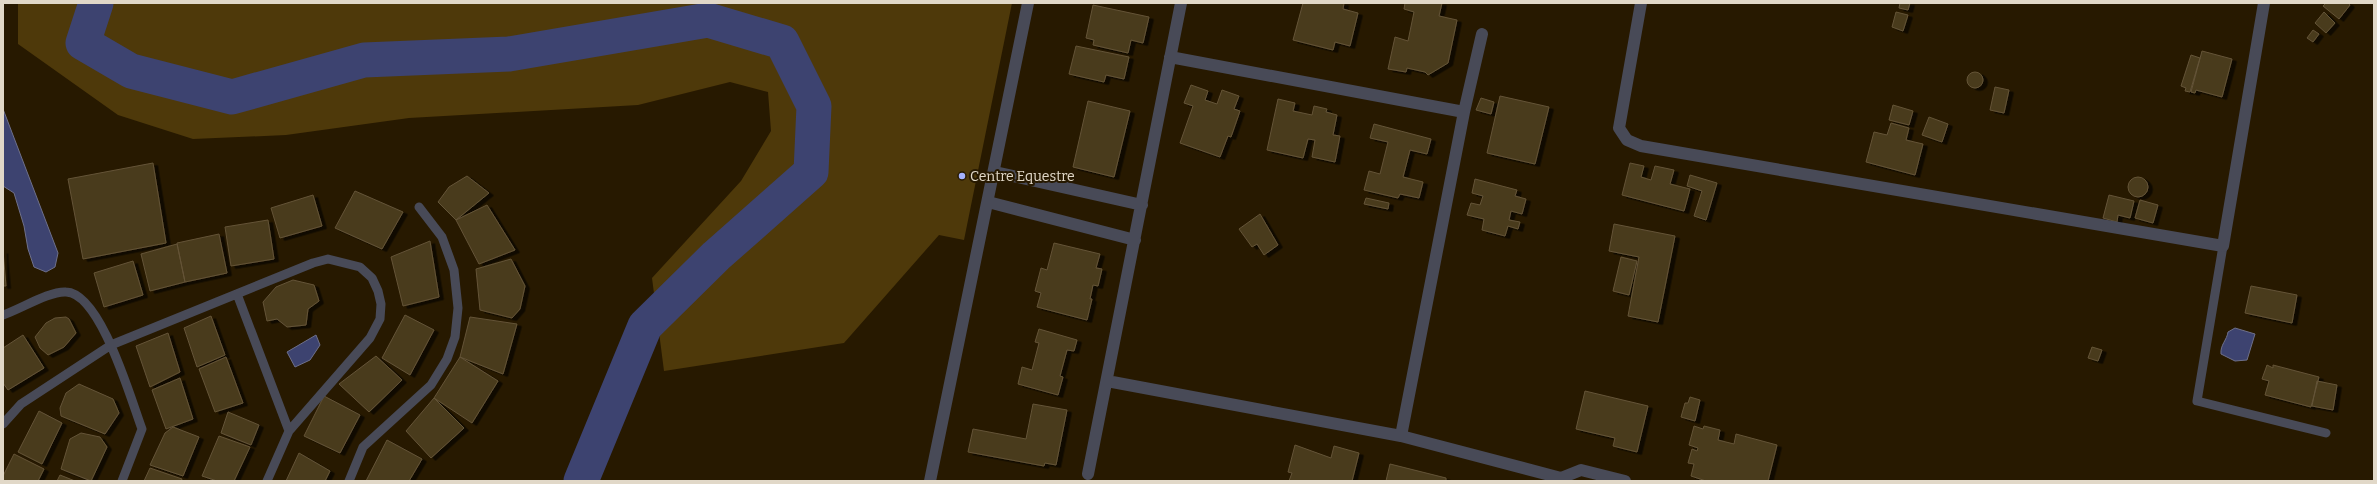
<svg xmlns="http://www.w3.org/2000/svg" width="2377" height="484" font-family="Bitter,serif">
  <defs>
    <filter id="shadow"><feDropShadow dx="4.5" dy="2.5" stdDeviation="0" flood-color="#0009"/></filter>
  </defs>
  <rect width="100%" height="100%" fill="#271900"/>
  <path fill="#4e390a" d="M18,3H1012L964,240L939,235L844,343L664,371L652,278L741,181L771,131L768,92L730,82L638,105L409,118L286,135L193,139L118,115L18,44Z"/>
  <path fill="#3d4370" stroke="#6e708a" d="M3,109L58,253L55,267L46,272L34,267L28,249L24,226L14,193L3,186Z
    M2235,328L2255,334L2247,360L2235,361L2221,354C2220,345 2227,340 2228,332Z
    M316,335L320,345L310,360L295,367L287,352Z"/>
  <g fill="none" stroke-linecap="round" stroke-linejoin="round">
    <path stroke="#3d4370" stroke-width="35" d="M96,3L83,43L131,71L232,97L364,60L509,54L708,20L782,42L814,106L811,172L716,256L645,326L581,481"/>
  </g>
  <path fill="#493a1e" stroke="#645437" filter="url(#shadow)" d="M1303,3H1344L1343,9L1358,13L1350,46L1335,42L1333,50L1293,40Z
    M1405,3H1442L1439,16L1457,20L1448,63L1428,75L1425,72L1407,68L1406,72L1388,69L1395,37L1408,41L1414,12L1404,9Z
    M1900,3H1910L1908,10L1899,8Z
    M2326,3H2348L2350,5L2339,19L2323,6Z
    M1093,5L1149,17L1143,43L1131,40L1128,53L1093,45L1094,40L1086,38Z
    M1896,12L1908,15L1903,31L1892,27Z
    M2324,12L2335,23L2326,33L2315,23Z
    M2313,30L2319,34L2313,42L2307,38Z
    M1076,46L1129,57L1124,79L1106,75L1104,82L1069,74Z
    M2202,51L2232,59L2222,97L2196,90L2195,93L2191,92Z
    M2191,55L2200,58L2190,92L2185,91L2186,88L2181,86Z
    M1967 80a8 8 0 1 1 16 0a8 8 0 1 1-16 0Z
    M1191,85L1208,91L1205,100L1217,104L1222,90L1239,96L1234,109L1240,111L1231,137L1228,136L1220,157L1180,143L1193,106L1184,103Z
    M1995,87L2009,90L2004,113L1990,110Z
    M1500,96L1549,107L1535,164L1487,153Z
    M1481,98L1494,102L1491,114L1476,110Z
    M1278,99L1295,103L1293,111L1312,115L1314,106L1327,109L1326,112L1337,115L1333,135L1340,136L1335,162L1312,157L1315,140L1308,139L1303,158L1267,150Z
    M1088,101L1130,111L1114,177L1073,167Z
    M1893,105L1913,111L1909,125L1889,120Z
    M1929,117L1948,124L1942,142L1922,135Z
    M1891,123L1909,128L1906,140L1923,144L1915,175L1866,162L1874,132L1887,135Z
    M1374,124L1431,139L1427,154L1410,150L1403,177L1423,182L1419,198L1400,194L1398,198L1364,190L1369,171L1380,174L1388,142L1370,138Z
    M153,163L166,243L83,259L68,179Z
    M1630,163L1644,166L1641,177L1651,180L1655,166L1674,170L1670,184L1690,189L1684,211L1622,195Z
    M1690,175L1717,183L1706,220L1694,216L1702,191L1687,186Z
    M467,176L489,193L456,220L438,202L449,187Z
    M2128 187a10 10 0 1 1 20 0a10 10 0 1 1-20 0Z
    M1475,179L1517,190L1515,196L1526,199L1522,214L1511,211L1509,220L1520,222L1518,229L1508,226L1505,236L1482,230L1484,219L1467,215L1471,203L1480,205L1483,196L1472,193Z
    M355,191L403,212L382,249L335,228Z
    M313,195L322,226L280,238L271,208Z
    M2109,195L2134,201L2130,218L2118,215L2117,222L2103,218Z
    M1366,198L1389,203L1388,209L1364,204Z
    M2140,200L2158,205L2153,223L2135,218Z
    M487,205L515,250L479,264L456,220Z
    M1260,214L1278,245L1264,255L1257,244L1252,247L1239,229Z
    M268,220L274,259L231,266L225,227Z
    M1614,224L1675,236L1658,322L1628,316L1639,257L1609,251Z
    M219,234L227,273L185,282L177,243Z
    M430,241L439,297L403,306L391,257Z
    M1054,243L1100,254L1096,268L1102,269L1098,286L1093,285L1090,299H1092L1087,320L1037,307L1041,293L1035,291L1041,268L1047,270Z
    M177,244L185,282L150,291L141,254Z
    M3,251L6,286H3Z
    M1621,257L1637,261L1629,295L1613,291Z
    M511,259L525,286L520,309L512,318L480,310L476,269Z
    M133,261L143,295L104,307L94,273Z
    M293,280L314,285L319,301L308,309L306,325L287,327L277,319L267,321L263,302L276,287Z
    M2251,286L2297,295L2292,323L2245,313Z
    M405,315L434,330L410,375L382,358Z
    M211,316L225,355L197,367L184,328Z
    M66,317L69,319L76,333L64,347L48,355L40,348L35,337L46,323L55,318Z
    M470,317L517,324L503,374L460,357Z
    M1039,329L1077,340L1074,351L1067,350L1060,376L1063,377L1058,395L1018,384L1022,367L1032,370L1039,343L1035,342Z
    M168,333L180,372L150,387L136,346Z
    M23,335L44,368L8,390L3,383V348Z
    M2092,347L2102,350L2098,361L2088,358Z
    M376,356L402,380L369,412L339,384Z
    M226,357L243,403L215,412L199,369Z
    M460,357L498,381L472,423L434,398Z
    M2267,365L2273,368V365L2319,377L2311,407L2265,395L2269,381L2262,379Z
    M180,378L193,419L166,429L152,390Z
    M2317,381L2337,385L2333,410L2312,406Z
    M79,384L113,399L119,413L105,434L61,416L60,408L66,393Z
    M1585,391L1648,406L1637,452L1613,446L1615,438L1576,429Z
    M324,396L360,415L340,453L304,436Z
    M1690,397L1700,400L1695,421L1681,417L1685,403H1688Z
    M434,398L464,428L431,458L406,431Z
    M1033,404L1067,410L1056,465L1045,463L1044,466L968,452L973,429L1026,439Z
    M39,411L62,423L42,464L18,452Z
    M228,412L259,425L251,445L221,433Z
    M1694,426L1703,429L1704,426L1720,430L1718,440L1734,444L1736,434L1777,445L1768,481H1706L1691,476L1694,464L1688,463L1692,449L1697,451L1698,448L1689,445Z
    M173,427L199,437L183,476L150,465L165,433Z
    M81,433L100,437L107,447L91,481L61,469L70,439Z
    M219,436L250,447L234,481H217L202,476Z
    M387,440L422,459L409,481H366Z
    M1295,445L1331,458L1334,446L1359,453L1352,481H1289L1292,473L1288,472Z
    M299,453L330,471L325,481H286Z
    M14,454L44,469L38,481H3V476Z
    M1390,464L1446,478V481H1386Z
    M150,468L182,479L181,481H144Z
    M60,475L75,481H57Z"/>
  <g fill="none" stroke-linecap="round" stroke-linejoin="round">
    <path stroke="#484a57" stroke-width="9" d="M2223,246L2197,401L2326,433
      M237,294L289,431
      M3,315C21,309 49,291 66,292C101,293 131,400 142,429L122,481
      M3,424L21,404L111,345L313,263L328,259L360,267L372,278L378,291L381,304L380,319L370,338L289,431L267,481
      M349,481L363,447L431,385L447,359L455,337L458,308L454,270L442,237L419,207"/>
    <path stroke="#484a57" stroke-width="12" d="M1641,3L1619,128L1627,140L1641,146L2223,246L2264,3
      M1170,57L1464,112
      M995,172L1142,205
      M988,202L1135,240
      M1107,381L1401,436L1561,478L1564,481
      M1401,436L1464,112L1482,34
      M1088,474L1181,3
      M1561,478L1581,470L1625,481
      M930,481L1028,3"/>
  </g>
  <circle fill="#a5b1fc" stroke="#271900" stroke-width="1.5" cx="962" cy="176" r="4"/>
  <g text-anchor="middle" stroke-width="4" stroke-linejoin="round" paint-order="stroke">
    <g font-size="14" fill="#e1d8c8" stroke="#271900" text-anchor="start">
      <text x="970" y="181">Centre Equestre</text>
    </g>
  </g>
  <rect width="2377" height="484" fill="none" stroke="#e1d8c8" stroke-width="8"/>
</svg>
